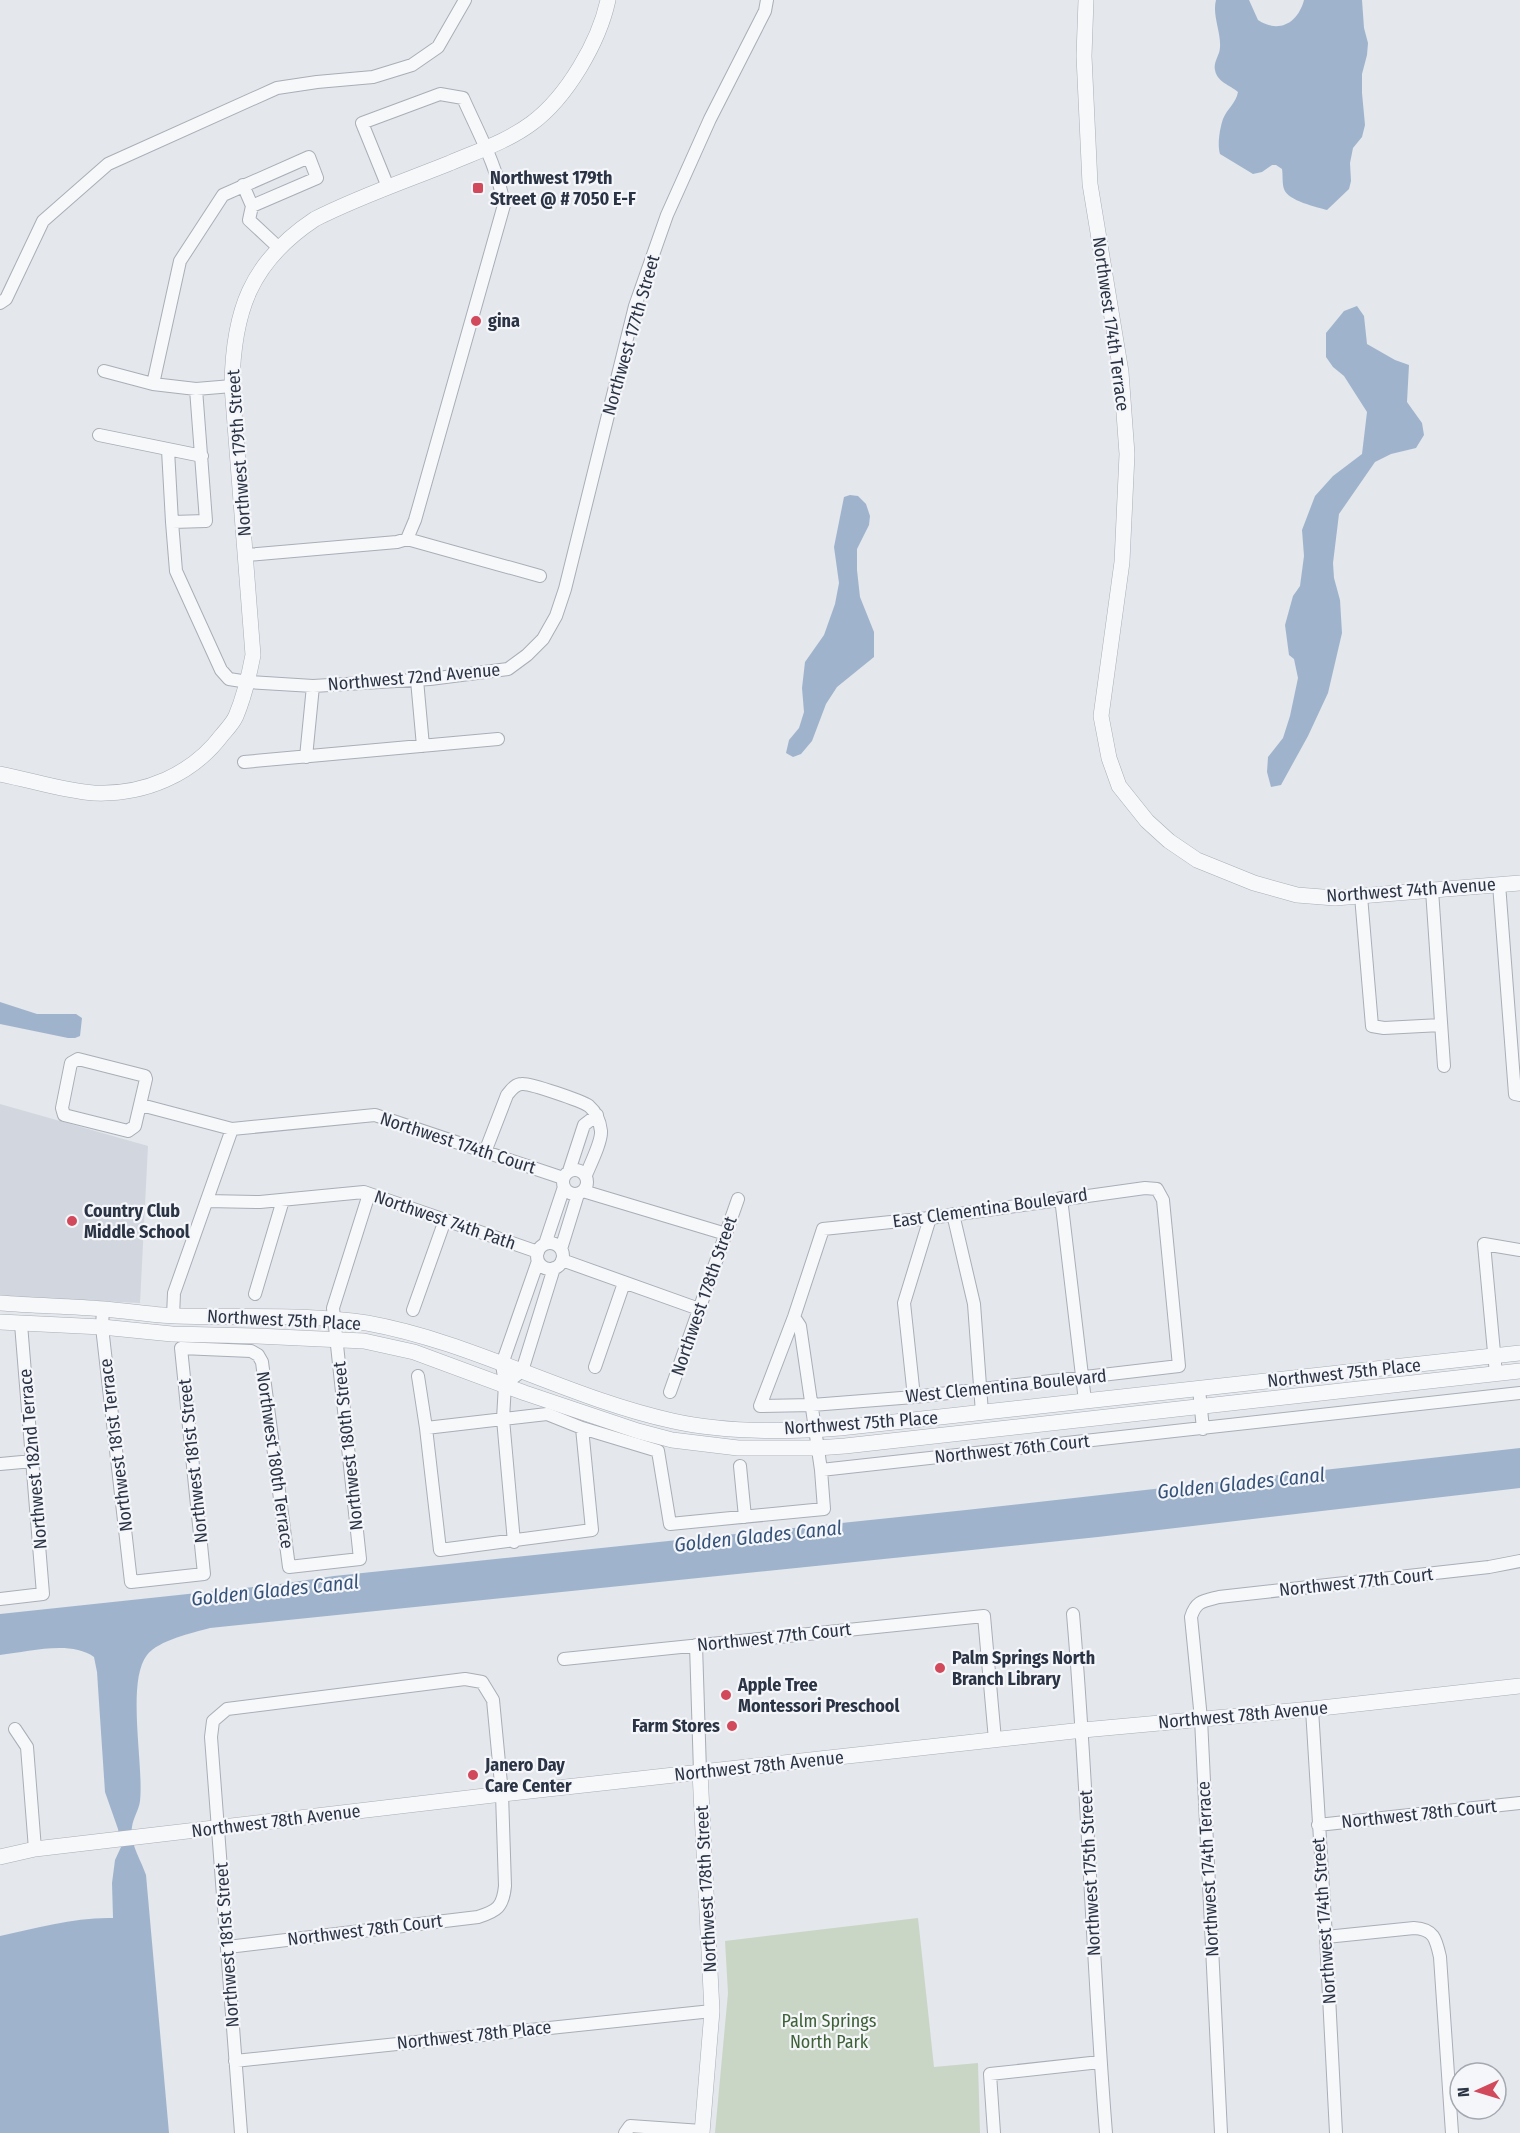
<svg xmlns="http://www.w3.org/2000/svg" width="1520" height="2133" font-family="'Fira Sans Condensed',sans-serif">
  <rect width="100%" height="100%" fill="#e4e7ec"/>
  <path fill="#d2d6de" d="M0,1104L148,1146L140,1303L0,1296Z"/>
  <path fill="#c9d6c5" d="M918,1918L934,2067L978,2063L980,2133H715L728,1993L725,1941Z"/>
  <path fill="#9fb4cc" d="M1216,0H1249L1258,20C1279,34 1298,23 1304,0H1362L1364,28L1368,43L1367,55L1362,74V93L1365,125L1362,137L1353,148L1350,163L1351,181L1349,189L1327,210C1317,207 1288,201 1284,189C1282,183 1283,175 1282,169L1276,165H1272L1262,172L1253,174L1220,154C1217,144 1220,128 1223,119C1227,109 1236,103 1238,92C1230,85 1217,82 1215,70C1213,62 1220,55 1220,47C1221,32 1212,15 1216,0Z
    M1357,306L1364,316L1367,344L1395,360L1409,365L1407,402L1422,423L1424,435L1416,448L1391,454L1375,462L1339,514L1333,563L1334,578L1340,600L1342,633L1328,693L1308,736L1281,785L1271,787L1267,772L1268,757L1283,738L1290,716L1298,678L1294,659L1289,655L1285,625L1293,596L1300,586L1304,556L1302,530L1315,496L1333,476L1362,454L1367,412L1344,376L1333,367L1326,357V333L1344,311Z
    M850,495L858,496L866,504L870,516L869,525L857,549V570L860,597L874,632V657L837,687L826,704L812,741L801,754L793,757L786,753L789,740L799,728L804,712L802,688L805,662L824,635L835,604L839,583L834,547L844,497Z
    M0,1002L37,1014H76L82,1018L80,1036L75,1038H68L0,1024Z
    M1520,1448V1488L1098,1537L210,1628C192,1633 159,1640 147,1655C126,1682 144,1765 140,1801C139,1810 133,1818 132,1827C129,1842 141,1860 146,1875L169,2133H0V1936C37,1928 75,1917 113,1918L112,1883L115,1860L121,1847L118,1829L105,1792L97,1672L94,1657C70,1640 29,1652 0,1655V1614L273,1585L334,1576L966,1510Z"/>
  <g fill="none" stroke-linecap="round" stroke-linejoin="round">
    <defs>
      <path id="minor" d="M243,185L252,206L249,220L279,248
        M0,303L6,299L43,221L108,164L277,88L317,82L373,77L412,65L438,47L465,0
        M104,371L153,384L196,389L232,386
        M153,384L180,261L223,195L309,157L317,178L252,206
        M196,389L206,521L172,522L176,571L221,670L229,679L248,682L313,686L430,679L508,669L527,655L543,639L556,616L565,589L635,306L667,215L710,119L765,11L767,0
        M99,435L202,456
        M168,450L172,522
        M407,539L540,576
        M247,555L397,542L407,539L415,520L504,205C498,168 478,132 463,98L440,94L362,123L388,187
        M417,680L423,746
        M306,757L313,686
        M244,762L498,739
        M1499,884L1515,1094L1520,1095
        M1432,890L1444,1066
        M1361,896L1372,1026L1384,1028L1441,1025
        M78,1059L145,1076L146,1079L135,1126L128,1131L64,1115L62,1108L71,1063Z
        M141,1105L232,1129L375,1115L563,1178
        M485,1152L507,1095C511,1090 515,1084 522,1084C530,1083 582,1101 589,1106C596,1112 600,1122 601,1131C602,1141 590,1165 586,1175
        M563 1182a12 12 0 1 1 24 0a12 12 0 1 1-24 0Z
        M569,1171L584,1125L597,1115
        M1145,1188L1157,1189L1163,1200L1179,1366L914,1397L812,1405L760,1406L794,1317L823,1229L930,1218Z
        M583,1191L726,1234
        M1061,1198L1085,1401
        M207,1201L260,1202L364,1192L538,1252
        M953,1214L974,1304L982,1413
        M537 1256a13 13 0 1 1 26 0a13 13 0 1 1-26 0Z
        M545,1244L564,1187
        M561,1249L578,1194
        M562,1260L699,1309
        M255,1294L283,1200
        M103,1309L102,1327L131,1582L204,1574L181,1348L251,1351L258,1355L262,1362L289,1567L360,1559L333,1308L369,1194
        M413,1310L445,1220
        M173,1316L174,1293L232,1129
        M595,1367L624,1283
        M1496,1374L1484,1244L1520,1250
        M418,1376L426,1428L440,1550L592,1530L582,1428
        M505,1384L522,1371L554,1268
        M1199,1389L1203,1429
        M670,1392L738,1199
        M914,1397L904,1303L930,1218
        M426,1428L547,1414L582,1428L658,1451L670,1524L824,1509L821,1470L800,1326L794,1317
        M0,1464L33,1461
        M740,1466L745,1517
        M821,1470L1520,1393
        M514,1542L503,1419L505,1384L502,1364L538,1261
        M0,1599L43,1594L21,1324
        M1073,1614C1088,1787 1092,1960 1106,2133
        M696,1645L700,1772
        M564,1659L984,1616L995,1740
        M1312,1709L1326,1937L1336,2133
        M15,1729L27,1747L35,1849
        M1318,1825L1520,1803
        M1326,1937L1414,1928C1434,1929 1436,1939 1440,1957L1452,2133
        M228,1947L478,1917C497,1911 503,1907 505,1886L502,1794L493,1700L482,1682L465,1679L227,1709L213,1721L211,1737L241,2133
        M235,2061L712,2011
        M625,2133L630,2126L702,2131
        M994,2133L990,2074L1100,2062
        M1221,2133L1201,1719L1191,1617C1196,1601 1203,1601 1219,1597L1489,1567L1520,1561"/>
      <path id="tertiary" d="M1086,0L1084,56L1090,184L1121,372L1127,454L1122,562L1101,716L1109,758L1119,786L1147,821L1169,841L1197,860L1254,883L1297,895L1335,898L1520,883
        M0,774C31,780 63,791 94,793C144,795 192,775 222,735C227,729 233,723 236,716C244,697 249,676 253,655L232,386C233,312 250,262 315,219C358,197 405,181 450,163C478,151 508,141 532,123C567,97 599,42 608,0
        M0,1303C35,1306 70,1306 104,1309C128,1311 152,1315 176,1316C238,1318 306,1313 367,1323C473,1342 568,1398 673,1421C727,1433 786,1432 840,1428L1520,1353
        M0,1322L102,1327L172,1334L257,1336L364,1341L414,1352L525,1393L638,1431L672,1440L738,1448H817L845,1446L1520,1371
        M700,1772L712,2011L702,2133
        M0,1857L35,1849L502,1794L1083,1730L1312,1709L1520,1686"/>
    </defs>
    <use href="#minor" stroke="#a9aeb7" stroke-width="14"/>
    <use href="#tertiary" stroke="#a9aeb7" stroke-width="16"/>
    <use href="#minor" stroke="#f7f8fa" stroke-width="12"/>
    <use href="#tertiary" stroke="#f7f8fa" stroke-width="15"/>
  </g>
  <g fill="#d1495b" stroke="#f4f6f9" stroke-width="2">
    <rect x="472" y="182" width="12" height="12" rx="3"/>
    <circle cx="476" cy="321" r="6"/>
    <circle cx="72" cy="1221" r="6"/>
    <circle cx="940" cy="1668" r="6"/>
    <circle cx="726" cy="1695" r="6"/>
    <circle cx="732" cy="1726" r="6"/>
    <circle cx="473" cy="1775" r="6"/>
  </g>
  <g text-anchor="middle" stroke-width="4.5" stroke-linejoin="round" paint-order="stroke">
    <g font-size="18" font-weight="bold" fill="#2b3445" stroke="#f4f6f9" text-anchor="start">
      <text x="490" y="184">Northwest 179th<tspan x="490" dy="21">Street @ # 7050 E-F</tspan></text>
      <text x="488" y="327">gina</text>
      <text x="84" y="1217">Country Club<tspan x="84" dy="21">Middle School</tspan></text>
      <text x="952" y="1664">Palm Springs North<tspan x="952" dy="21">Branch Library</tspan></text>
      <text x="738" y="1691">Apple Tree<tspan x="738" dy="21">Montessori Preschool</tspan></text>
      <text x="720" y="1732" text-anchor="end">Farm Stores</text>
      <text x="485" y="1771">Janero Day<tspan x="485" dy="21">Care Center</tspan></text>
    </g>
    <g font-size="18" fill="#2b3445" stroke="#f4f6f9">
      <text transform="translate(1111 324) rotate(82)" y="6">Northwest 174th Terrace</text>
      <text transform="translate(631 335) rotate(-74)" y="6">Northwest 177th Street</text>
      <text transform="translate(239 453) rotate(-94)" y="6">Northwest 179th Street</text>
      <text transform="translate(414 677) rotate(-5)" y="6">Northwest 72nd Avenue</text>
      <text transform="translate(1411 890) rotate(-4)" y="6">Northwest 74th Avenue</text>
      <text transform="translate(458 1143) rotate(18)" y="6">Northwest 174th Court</text>
      <text transform="translate(990 1208) rotate(-8)" y="6">East Clementina Boulevard</text>
      <text transform="translate(445 1220) rotate(19)" y="6">Northwest 74th Path</text>
      <text transform="translate(704 1296) rotate(-71)" y="6">Northwest 178th Street</text>
      <text transform="translate(284 1320) rotate(3)" y="6">Northwest 75th Place</text>
      <text transform="translate(1344 1373) rotate(-6)" y="6">Northwest 75th Place</text>
      <text transform="translate(1006 1386) rotate(-6)" y="6">West Clementina Boulevard</text>
      <text transform="translate(861 1423) rotate(-4)" y="6">Northwest 75th Place</text>
      <text transform="translate(116 1445) rotate(-97)" y="6">Northwest 181st Terrace</text>
      <text transform="translate(348 1446) rotate(-96)" y="6">Northwest 180th Street</text>
      <text transform="translate(1012 1449) rotate(-6)" y="6">Northwest 76th Court</text>
      <text transform="translate(33 1459) rotate(-95)" y="6">Northwest 182nd Terrace</text>
      <text transform="translate(275 1460) rotate(82)" y="6">Northwest 180th Terrace</text>
      <text transform="translate(193 1461) rotate(-96)" y="6">Northwest 181st Street</text>
      <text transform="translate(1356 1582) rotate(-6)" y="6">Northwest 77th Court</text>
      <text transform="translate(774 1637) rotate(-6)" y="6">Northwest 77th Court</text>
      <text transform="translate(1243 1715) rotate(-5)" y="6">Northwest 78th Avenue</text>
      <text transform="translate(759 1766) rotate(-6)" y="6">Northwest 78th Avenue</text>
      <text transform="translate(1419 1814) rotate(-6)" y="6">Northwest 78th Court</text>
      <text transform="translate(276 1821) rotate(-7)" y="6">Northwest 78th Avenue</text>
      <text transform="translate(1208 1869) rotate(-93)" y="6">Northwest 174th Terrace</text>
      <text transform="translate(1090 1873) rotate(-93)" y="6">Northwest 175th Street</text>
      <text transform="translate(706 1889) rotate(-93)" y="6">Northwest 178th Street</text>
      <text transform="translate(1324 1921) rotate(-94)" y="6">Northwest 174th Street</text>
      <text transform="translate(365 1930) rotate(-7)" y="6">Northwest 78th Court</text>
      <text transform="translate(227 1945) rotate(-94)" y="6">Northwest 181st Street</text>
      <text transform="translate(474 2035) rotate(-6)" y="6">Northwest 78th Place</text>
    </g>
    <g font-size="18" fill="#3f6138" stroke="#f4f6f9">
      <text x="829" y="2027">Palm Springs<tspan x="829" dy="21">North Park</tspan></text>
    </g>
    <g font-size="20" font-style="italic" fill="#34527a" stroke="#f4f6f9">
      <text transform="translate(1241 1483) rotate(-6)" y="7">Golden Glades Canal</text>
      <text transform="translate(758 1536) rotate(-6)" y="7">Golden Glades Canal</text>
      <text transform="translate(275 1590) rotate(-6)" y="7">Golden Glades Canal</text>
    </g>
  </g>
  <g transform="translate(1478 2091) rotate(266)"><circle r="28" fill="#f4f6f9" stroke="#a4a8b1" stroke-width="1.5"/>
  <path d="M0-4.5L10 22L0 15L-10 22Z" fill="#d1495b"/>
  <text y="-9" font-size="16" font-weight="bold" text-anchor="middle" fill="#2b3445">N</text>
  </g>
</svg>
